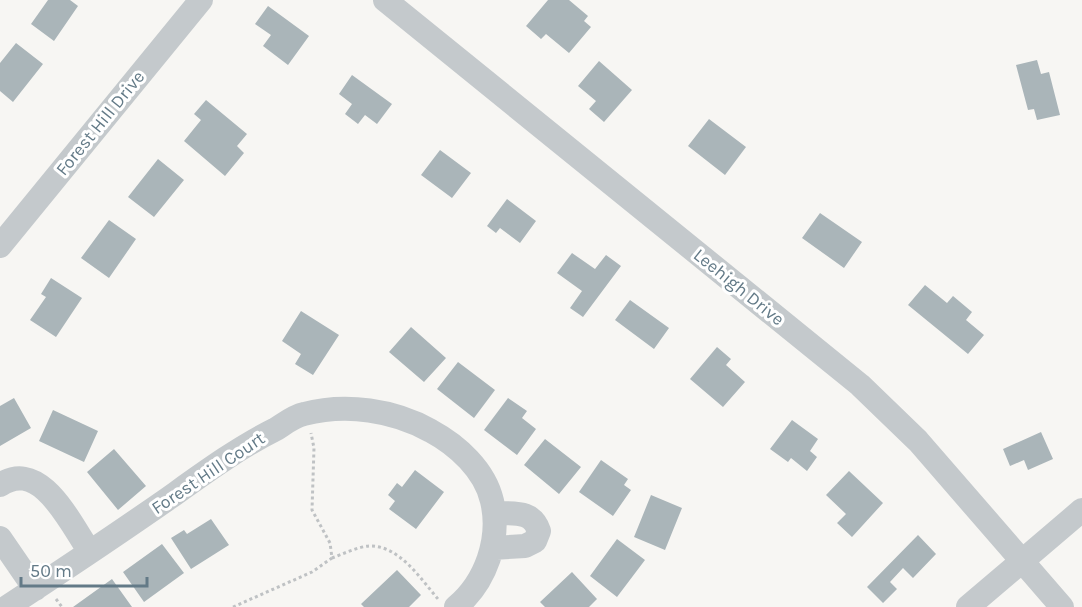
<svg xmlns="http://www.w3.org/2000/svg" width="1082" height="607" font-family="Karla,sans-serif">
  <rect width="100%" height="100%" fill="#f7f6f3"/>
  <path fill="#aab5b9" d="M48,0H70L78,6L54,41L31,24Z
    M548,0H569L588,16L584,21L591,27L569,53L546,34L541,39L526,26Z
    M268,6L309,36L288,65L263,46L271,35L255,24Z
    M16,43L43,64L13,102L0,91V63Z
    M1037,60L1041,74L1049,72L1060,115L1037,120L1034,109L1028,110L1016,65Z
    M599,61L632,90L604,122L589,109L596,101L578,86Z
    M352,75L392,104L377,124L365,115L358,124L345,114L352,104L339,94Z
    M206,100L247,134L237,146L244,153L225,176L184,141L201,120L194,114Z
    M709,119L746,147L725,175L688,146Z
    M440,150L471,173L452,198L421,175Z
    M158,159L184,180L154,217L128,197Z
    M507,199L536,221L520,243L500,228L496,233L487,226Z
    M820,213L862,242L844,268L802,238Z
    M109,220L136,239L109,278L81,258Z
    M572,253L595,269L606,255L621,266L583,317L570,308L582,291L557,273Z
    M51,278L82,298L56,337L30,320L46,297L41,294Z
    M925,285L947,303L953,296L972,312L966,320L984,335L968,354L908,305Z
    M630,300L669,328L654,349L615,320Z
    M301,311L339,335L313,375L295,364L301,354L282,341Z
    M411,327L446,358L424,382L389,352Z
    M717,347L731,359L726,365L745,382L723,407L690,379Z
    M458,362L495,390L474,418L437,389Z
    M14,398L31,428L0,446V406Z
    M508,398L527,411L522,418L536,429L517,455L484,430Z
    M53,410L98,431L84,462L39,441Z
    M792,420L818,439L810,451L817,457L807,471L791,458L788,462L770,449Z
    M1041,432L1053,459L1028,470L1024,460L1010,466L1003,449Z
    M545,439L581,467L559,494L524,465Z
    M114,449L146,486L118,510L87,472Z
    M601,460L628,479L624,485L631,490L613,516L579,492Z
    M415,470L444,492L416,529L389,509L395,501L388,495L397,483L402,487Z
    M849,471L883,503L852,537L837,523L846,514L826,495Z
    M651,495L682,508L665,550L634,537Z
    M211,519L229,545L191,569L171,538L184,530L187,534Z
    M918,535L936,554L913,578L903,568L890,582L897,589L883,603L867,587Z
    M617,539L645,560L617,597L590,576Z
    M162,544L184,573L144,602L123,572Z
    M397,570L421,595L409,607H364L361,604Z
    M572,572L597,599L589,607H545L540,602Z
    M112,579L132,607H73Z"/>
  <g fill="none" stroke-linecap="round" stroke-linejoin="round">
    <path stroke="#bfc2c4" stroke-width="3" stroke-dasharray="3 3" stroke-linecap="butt" d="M332,558C343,554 357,547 369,546C399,545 420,578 438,599
      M56,599L62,607
      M233,607L312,572L332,558L330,543L312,510L314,448L311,433"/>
    <path stroke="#c4c9cc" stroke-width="24" d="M385,0L860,385L918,441L1062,607
      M0,246L201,0
      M0,485C41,457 71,525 90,552
      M0,538L35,589
      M492,548L525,546L535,541L539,531C532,510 514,514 495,513
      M7,607C62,571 116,535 169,498C204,473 238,448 276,429C284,424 294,416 304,414C346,403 394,410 431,431C457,445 485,470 492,501C501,539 486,582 456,607
      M968,607L1082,510"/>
  </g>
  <g text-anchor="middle" stroke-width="6" stroke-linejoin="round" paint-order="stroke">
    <g font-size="18" fill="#637a87" stroke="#fff">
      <text transform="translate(100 123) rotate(-51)" y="6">Forest Hill Drive</text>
      <text transform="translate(739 287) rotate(39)" y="6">Leehigh Drive</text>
      <text transform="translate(208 473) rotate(-34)" y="6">Forest Hill Court</text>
    </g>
  </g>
  <path d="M21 577v9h126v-9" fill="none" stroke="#637a87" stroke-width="3"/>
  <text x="30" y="577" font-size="18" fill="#637a87" stroke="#ffffff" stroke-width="4.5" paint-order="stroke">50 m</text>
</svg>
